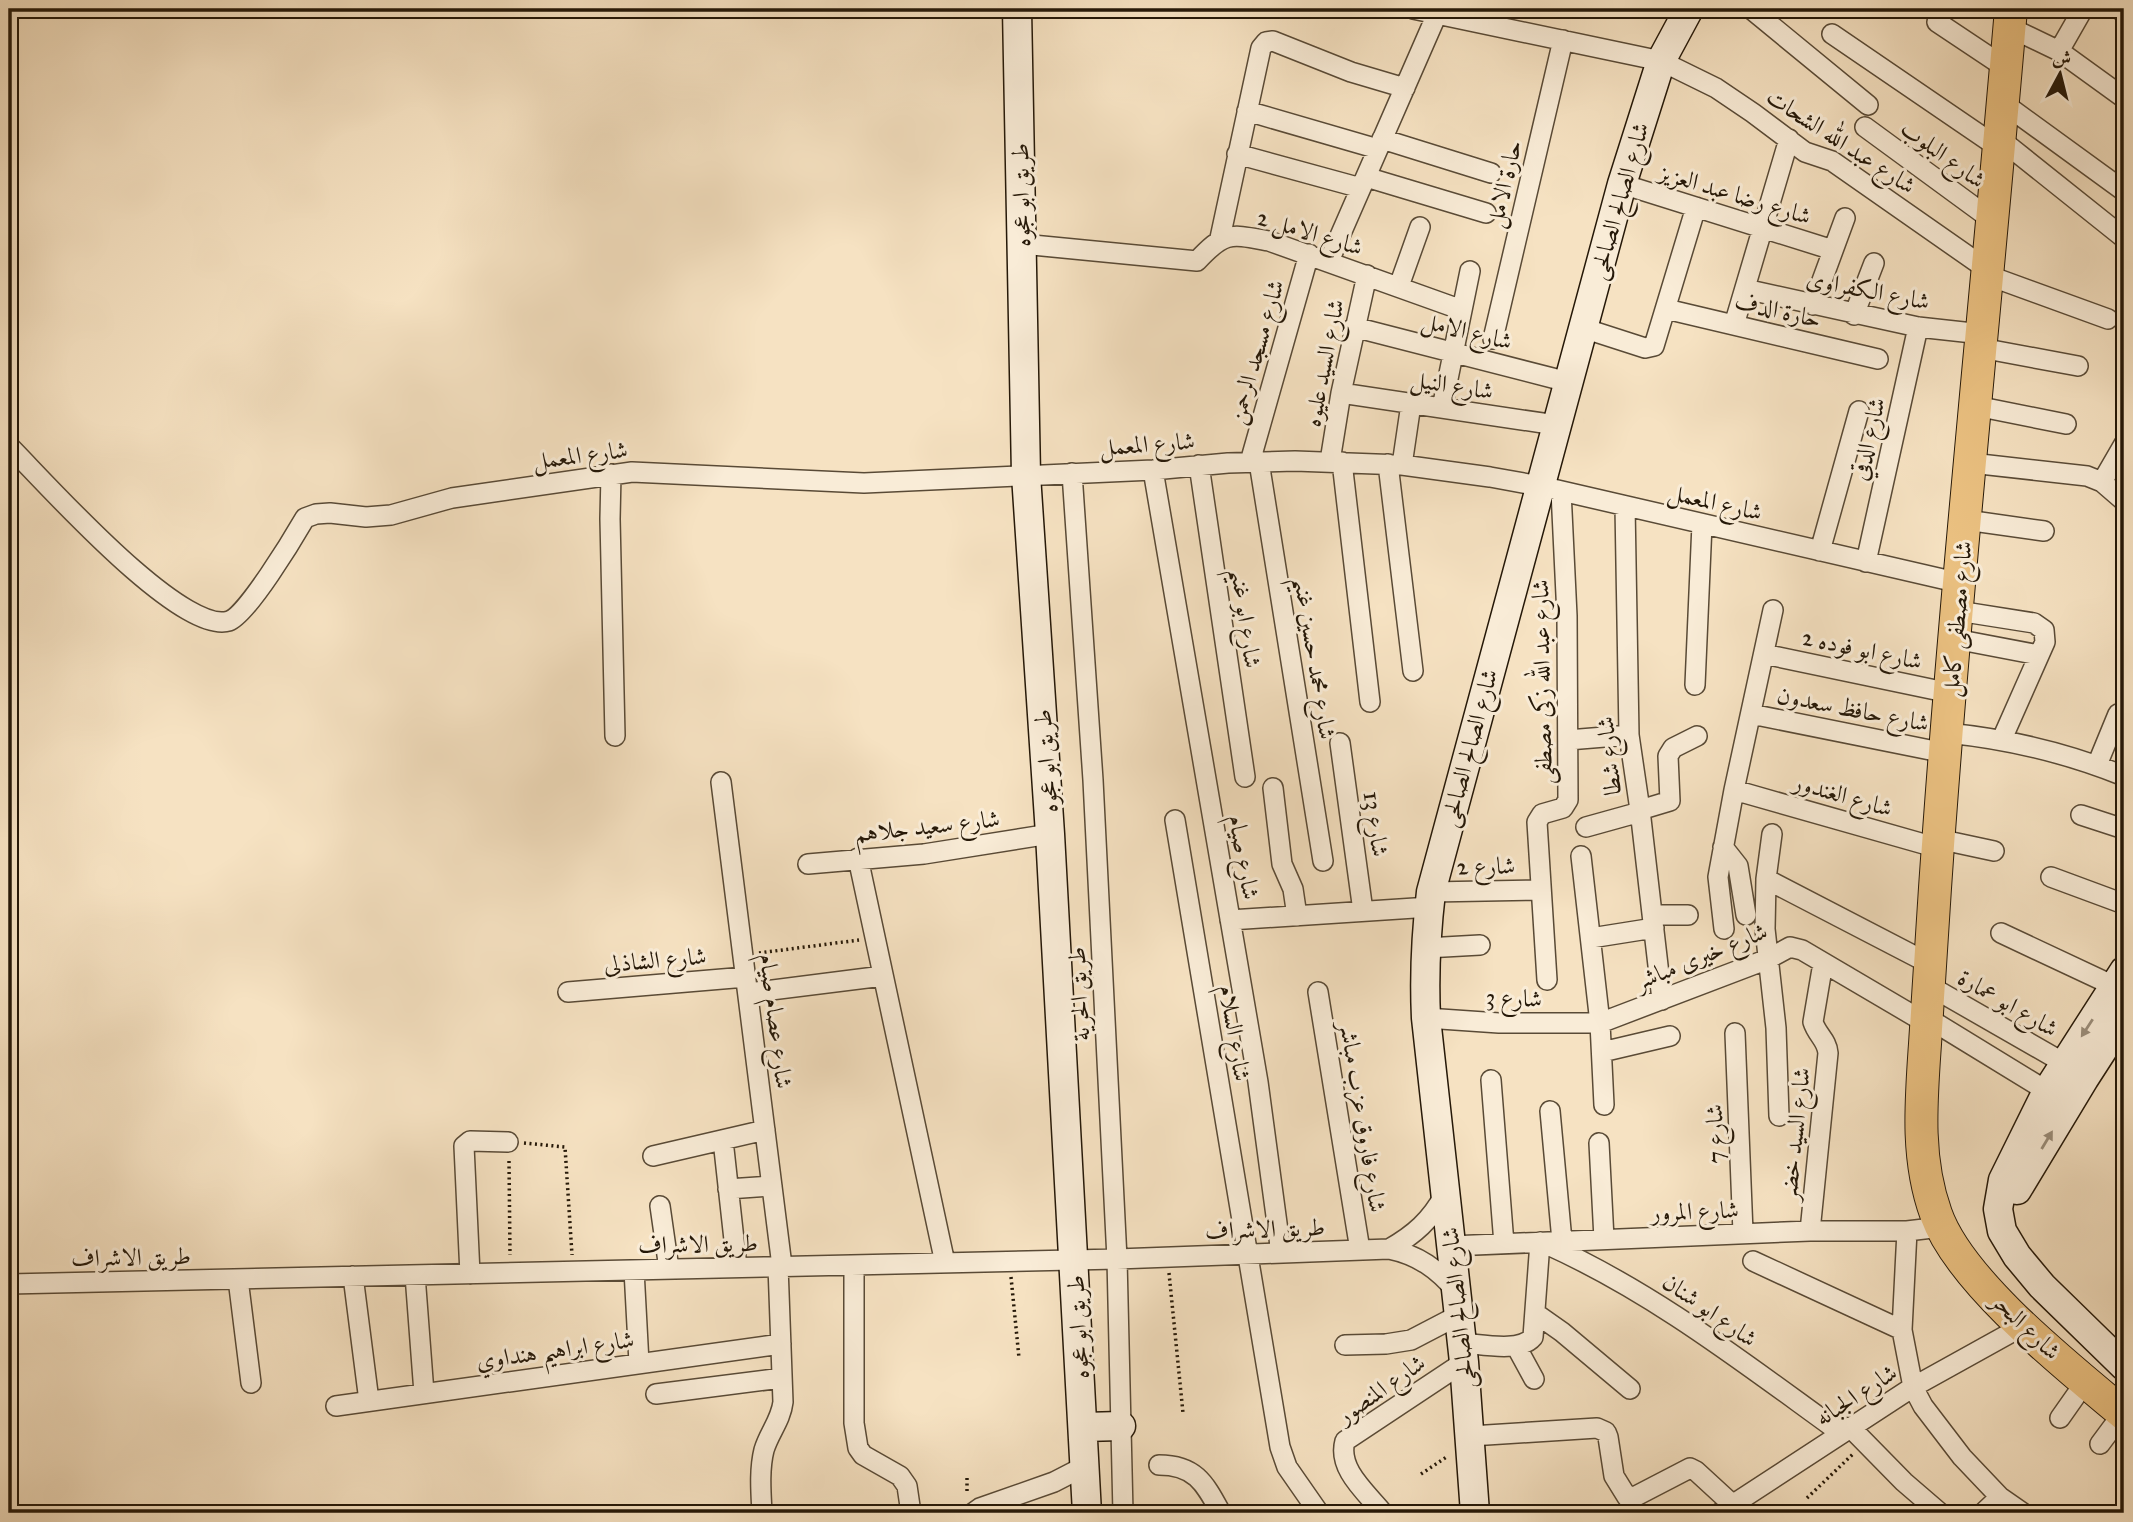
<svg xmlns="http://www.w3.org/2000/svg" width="2133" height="1522" font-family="'IM FELL Great Primer',Amiri,serif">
  <rect width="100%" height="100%" fill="#f6e2c2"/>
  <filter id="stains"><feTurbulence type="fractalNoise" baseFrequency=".00286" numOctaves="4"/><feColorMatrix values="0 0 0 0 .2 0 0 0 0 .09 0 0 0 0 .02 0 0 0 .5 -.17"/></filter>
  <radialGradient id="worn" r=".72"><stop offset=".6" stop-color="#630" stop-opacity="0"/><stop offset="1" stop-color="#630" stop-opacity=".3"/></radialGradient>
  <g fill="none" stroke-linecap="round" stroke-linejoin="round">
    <defs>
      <path id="street" d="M1413,9L1661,61L1716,88L1753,113L1805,152L1832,161L1988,270
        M1751,9L1868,105
        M2119,9L2124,13
        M1937,22L2006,68
        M2009,27L2059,51L2124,98
        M1832,34L1999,148
        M2059,51L2083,9
        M2003,103L2124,191
        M1247,111L1378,149
        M1865,127L1992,220
        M1382,139L1491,173
        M2000,139L2124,238
        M1237,154L1361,188
        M1366,177L1486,213
        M1622,184L1833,250
        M1220,238L1261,48L1266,42L1273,41L1351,72L1405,88
        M1022,244L1197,261C1225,231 1230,234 1269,241L1462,310
        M1329,261L1437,14
        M1987,275L2108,319
        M1399,286L1420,227
        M1745,289L1918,327L1982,334
        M1813,305L1845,218
        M1666,309L1878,359
        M1854,315L1874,263
        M1734,325L1789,139
        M1354,327L1568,382
        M1583,328L1645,348L1654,346L1696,207
        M1493,339L1563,40
        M1981,348L2078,366
        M1341,393L1556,425
        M1976,406L2066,424
        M1442,408L1470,271
        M9,446C44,481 181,636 229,621C247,615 294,537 305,518L316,514L330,513L366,517L391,515L452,498L632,472L864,483L1153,470L1228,463L1295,461L1402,465L1490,477L1540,486L1960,583
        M1330,461L1341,393L1367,275
        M1250,462L1309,254
        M1259,462L1323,861
        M1342,462L1370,702
        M1971,463L2087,476L2102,482L2124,501
        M1388,464L1413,671
        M1199,465L1245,777
        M1402,465L1411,404
        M1153,470L1258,1082L1281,1253
        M1072,473L1093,780L1117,1259L1123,1513
        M611,474L610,519L615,736
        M2102,482L2124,444
        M1625,506L1629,735L1640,810L1662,1000
        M1966,520L2044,531
        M1820,551L1859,411
        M1866,562L1918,327
        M1958,611L2034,623L2044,630L2045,642L2002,739
        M1955,639L2039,655
        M1764,654L1950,693
        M1695,685L1702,524
        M1751,714L1945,753
        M1947,733C2008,739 2067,753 2124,776
        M1568,740L1629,735
        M1340,743L1363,911
        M2097,765L2118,714
        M721,782L782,1266
        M1273,788L1282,864L1293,889L1297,916
        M1734,790L1938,848
        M1640,810L1670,801L1668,756L1673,748L1697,736
        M2081,815L2124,829
        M1175,820L1280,1447L1287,1467L1319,1513
        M1586,827L1640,812
        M1772,834L1766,879L1765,929L1776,1028L1779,1116
        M1938,839L1994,851
        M1723,847L1738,866L1746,915
        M1581,856L1600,1023L1604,1105
        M858,858L945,1263
        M808,864L924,854L1050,834
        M2051,877L2124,904
        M1766,879L1930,964
        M1431,892L1541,890
        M1653,915H1688
        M1230,920L1430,907
        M1724,929L1718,877L1734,790L1773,610
        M2001,933L2114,986
        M1591,938L1654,928
        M1426,948L1480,945
        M1547,980L1537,822L1542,814L1563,808L1568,800L1567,616L1561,491
        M1928,985L2064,1063
        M568,992L746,977
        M1318,992L1360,1250
        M748,993L883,976
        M1926,1017L2047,1091
        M1426,1018L1499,1023H1600L1768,959L1790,947L1802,950L1926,1023
        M1735,1033L1743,1233
        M1602,1052L1670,1036
        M1491,1080L1504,1244
        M1550,1111L1562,1241
        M723,1140L737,1267
        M1599,1143L1604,1239
        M653,1156L765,1130
        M728,1189L772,1186
        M660,1206L669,1269
        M1810,1231L1828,1053C1827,1040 1817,1035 1813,1022L1823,963
        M1907,1231L1902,1330L1913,1387L1923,1406L1962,1457L2000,1497L2023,1513
        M1546,1244C1655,1293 1745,1364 1841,1433
        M1451,1246L1810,1231H1907L1941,1227
        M1389,1249C1414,1235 1431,1220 1445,1194
        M1753,1261L1902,1330
        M854,1265V1423L858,1448L863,1455L900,1476L907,1486L911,1513
        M634,1270L639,1363
        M470,1274L464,1146L470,1141L508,1142
        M415,1275L424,1393
        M353,1276L369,1401
        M238,1279L251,1383
        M9,1284L1117,1259L1389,1249C1418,1255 1438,1269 1457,1292
        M1535,1313L1562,1332L1630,1389
        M1462,1343C1481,1344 1520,1353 1533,1337L1540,1242
        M1345,1345L1386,1344L1411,1340L1459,1315
        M1516,1346L1534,1379
        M656,1394L782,1378
        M336,1406L781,1344
        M2060,1418L2086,1381
        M1850,1427L1904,1482L1940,1513
        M1471,1436L1597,1428L1606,1432L1608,1437L1614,1476L1627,1497L1636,1496L1690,1468L1696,1471L1733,1505
        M2100,1444L2123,1413
        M1159,1465C1196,1465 1205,1484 1221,1513
        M762,1513C761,1493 759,1470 764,1450C769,1433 781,1420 783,1402L778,1266
        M973,1513L980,1508L1054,1482L1085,1466
        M1383,1513C1367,1493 1337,1469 1345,1441L1464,1362
        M1720,1513L1913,1387L2023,1326
        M1983,1513L2000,1497"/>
      <path id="secondary" d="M1017,9L1026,475L1050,834L1087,1513
        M2124,971L2047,1091L2003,1180L1998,1209L2002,1231L2017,1256L2042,1286L2124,1366
        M2017,1190L2084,1079L2124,1017
        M1084,1427L1121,1426
        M1475,1513L1464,1362L1426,1018C1424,975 1426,934 1431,892L1622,184L1661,61L1689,9"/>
      <path id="primary" d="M2011,9C1986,302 1955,594 1935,888C1932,940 1928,992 1925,1044C1921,1102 1916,1159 1936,1214C1960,1282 2068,1367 2124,1414"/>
    </defs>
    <use href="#street" stroke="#594a36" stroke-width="22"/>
    <use href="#secondary" stroke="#251808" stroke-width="31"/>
    <use href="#primary" stroke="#251808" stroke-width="34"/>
    <path stroke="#251808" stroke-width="3.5" stroke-dasharray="2 3.5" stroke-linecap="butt" d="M759,953L859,940
      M524,1143L565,1147L572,1255
      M509,1161L510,1255
      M1169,1273L1183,1413
      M1011,1277L1019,1358
      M1421,1474L1448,1456
      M967,1478V1494
      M1807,1498L1853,1454"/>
    <use href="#street" stroke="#f9ecd7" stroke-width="19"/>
    <use href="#secondary" stroke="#f9ecd7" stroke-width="28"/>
    <use href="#primary" stroke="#ebc181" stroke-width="32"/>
  </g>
  <defs><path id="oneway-solid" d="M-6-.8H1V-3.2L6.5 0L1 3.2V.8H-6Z" transform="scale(1.75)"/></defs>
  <g fill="#9a8d7a">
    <use href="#oneway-solid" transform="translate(2087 1028) rotate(123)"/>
    <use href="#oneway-solid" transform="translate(2047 1140) rotate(-59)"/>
  </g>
  <g text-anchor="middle" stroke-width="6" stroke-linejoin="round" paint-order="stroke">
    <g font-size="24" fill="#251808" stroke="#f9ecd7">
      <text transform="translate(1841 141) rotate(33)" y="8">شارع عبد الله الشحات</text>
      <text transform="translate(1943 154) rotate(36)" y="8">شارع البلوب</text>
      <text transform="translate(1504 184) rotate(-77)" y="8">حارة الامل</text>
      <text transform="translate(1735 194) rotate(17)" y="8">شارع رضا عبد العزيز</text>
      <text transform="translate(1021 195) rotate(-91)" y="8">طريق ابو عجوه</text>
      <text transform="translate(1619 201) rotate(-74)" y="8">شارع الصالح الصالحى</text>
      <text transform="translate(1310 232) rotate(17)" y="8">شارع الامل 2</text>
      <text transform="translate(1868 290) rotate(11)" y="8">شارع الكفراوى</text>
      <text transform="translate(1778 310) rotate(13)" y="8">حارة الدف</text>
      <text transform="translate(1467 331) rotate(14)" y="8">شارع الامل</text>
      <text transform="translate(1256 352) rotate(-74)" y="8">شارع مسجد الرحمن</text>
      <text transform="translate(1324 363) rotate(-79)" y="8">شارع السيد عليوه</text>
      <text transform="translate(1452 385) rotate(9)" y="8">شارع النيل</text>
      <text transform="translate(1868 439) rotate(-77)" y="8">شارع الدقي</text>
      <text transform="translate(1147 444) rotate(-4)" y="8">شارع المعمل</text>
      <text transform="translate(580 455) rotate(-7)" y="8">شارع المعمل</text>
      <text transform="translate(1715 502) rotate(13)" y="8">شارع المعمل</text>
      <text transform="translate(1246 618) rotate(82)" y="8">شارع ابو غنيم</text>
      <text transform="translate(1957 619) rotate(-85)" y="8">شارع مصطفى كامل</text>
      <text transform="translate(1862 649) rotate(12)" y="8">شارع ابو فوده 2</text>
      <text transform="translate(1315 658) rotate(81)" y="8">شارع محمد حسين غنيم</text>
      <text transform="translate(1542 682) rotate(-91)" y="8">شارع عبد الله زكى مصطفى</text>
      <text transform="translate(1853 709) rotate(11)" y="8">شارع حافظ سعدون</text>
      <text transform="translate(1469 748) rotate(-75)" y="8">شارع الصالح الصالحى</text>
      <text transform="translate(1609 756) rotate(-96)" y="8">شارع شطا</text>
      <text transform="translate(1046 761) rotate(-94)" y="8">طريق ابو عجوه</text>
      <text transform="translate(1843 795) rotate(16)" y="8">شارع الغندور</text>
      <text transform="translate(1376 824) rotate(82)" y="8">شارع 13</text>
      <text transform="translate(927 826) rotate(-6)" y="8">شارع سعيد جلاهم</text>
      <text transform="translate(1244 857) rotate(80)" y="8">شارع صيام</text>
      <text transform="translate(1486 866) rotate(-1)" y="8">شارع 2</text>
      <text transform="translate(1701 956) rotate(-22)" y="8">شارع خيرى مباشر</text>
      <text transform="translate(655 960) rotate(-5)" y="8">شارع الشاذلى</text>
      <text transform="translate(1079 994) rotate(-93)" y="8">طريق الحرية</text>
      <text transform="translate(1514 998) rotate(2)" y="8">شارع 3</text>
      <text transform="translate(2008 1003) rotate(30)" y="8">شارع ابو عمارة</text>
      <text transform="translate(776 1021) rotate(83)" y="8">شارع عصام صيام</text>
      <text transform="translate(1235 1033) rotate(81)" y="8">شارع السلام</text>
      <text transform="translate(1363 1117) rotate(81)" y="8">شارع فاروق عزب مباشر</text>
      <text transform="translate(1715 1134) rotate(-92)" y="8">شارع 7</text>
      <text transform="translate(1795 1134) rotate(-84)" y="8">شارع السيد خضر</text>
      <text transform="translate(1695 1211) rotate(-2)" y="8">شارع المرور</text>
      <text transform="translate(1265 1229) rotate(-2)" y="8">طريق الاشراف</text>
      <text transform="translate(698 1244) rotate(-1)" y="8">طريق الاشراف</text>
      <text transform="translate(131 1257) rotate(-1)" y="8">طريق الاشراف</text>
      <text transform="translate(1458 1308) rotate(-96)" y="8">شارع الصالح الصالحى</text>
      <text transform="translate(1710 1310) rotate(35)" y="8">شارع ابو شنان</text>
      <text transform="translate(2026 1326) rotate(44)" y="8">شارع البحر</text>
      <text transform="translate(1078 1327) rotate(-93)" y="8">طريق ابو عجوه</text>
      <text transform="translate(555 1350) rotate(-8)" y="8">شارع ابراهيم هنداوي</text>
      <text transform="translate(1381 1389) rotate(-35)" y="8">شارع المنصور</text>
      <text transform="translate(1856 1395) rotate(-33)" y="8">شارع الجبانه</text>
    </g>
  </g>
  <rect width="2133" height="1522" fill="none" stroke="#f6e2c2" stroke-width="35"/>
  <rect x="10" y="10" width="2112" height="1501" fill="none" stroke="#251808" stroke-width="3.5"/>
  <rect x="18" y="18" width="2098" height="1487" fill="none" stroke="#251808" stroke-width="2"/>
  <g transform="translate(2060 74) rotate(7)" stroke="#f9ecd7" stroke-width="5" paint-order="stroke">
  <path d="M0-5L12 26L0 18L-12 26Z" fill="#251808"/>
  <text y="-10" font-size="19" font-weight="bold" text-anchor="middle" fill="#251808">ش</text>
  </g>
  <rect width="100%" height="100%" filter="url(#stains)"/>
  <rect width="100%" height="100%" fill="url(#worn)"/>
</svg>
